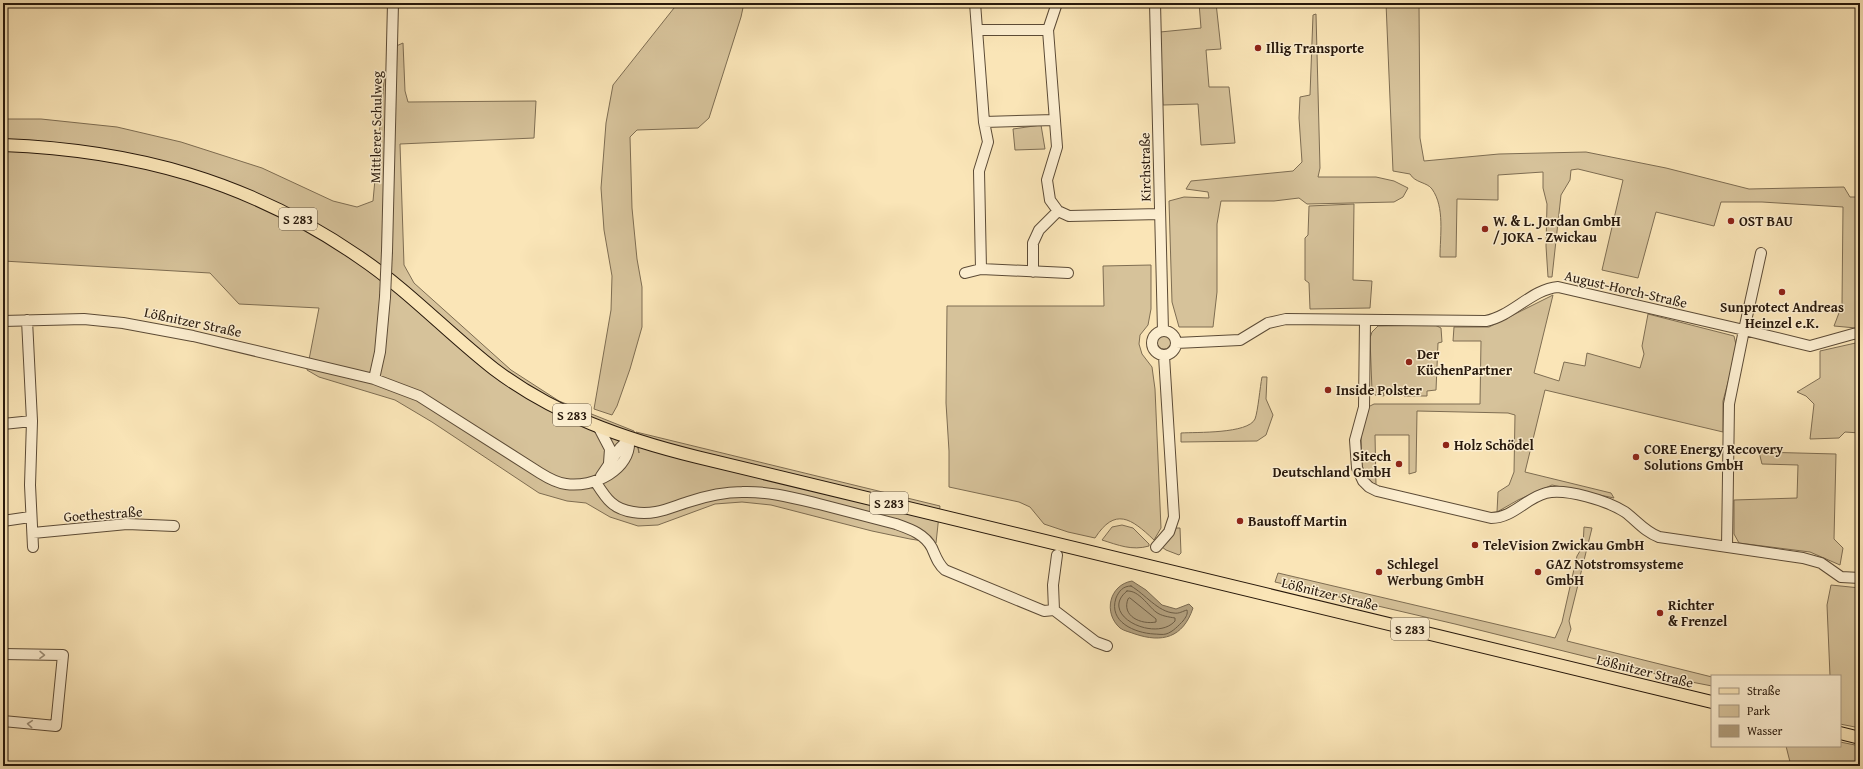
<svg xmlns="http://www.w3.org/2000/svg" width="1863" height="769" font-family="'Gentium Book Plus',serif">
  <rect width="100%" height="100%" fill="#fae5b7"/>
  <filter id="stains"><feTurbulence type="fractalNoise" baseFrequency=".005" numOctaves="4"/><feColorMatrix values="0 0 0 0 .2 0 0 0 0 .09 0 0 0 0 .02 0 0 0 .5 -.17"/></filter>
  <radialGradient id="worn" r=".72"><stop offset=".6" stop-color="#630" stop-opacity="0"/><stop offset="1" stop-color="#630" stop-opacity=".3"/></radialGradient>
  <path fill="#d6c29a" stroke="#7e6d52" d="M678,3H744L741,17L709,118L698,128L637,130L630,137L632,208L637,259L642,287V327L630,369L617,406L612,415L594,409L611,310L612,276L604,230L601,188L606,123L613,85Z
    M1199,3H1216L1221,49L1206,50L1209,87H1229L1235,143L1201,145L1198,104L1163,105L1160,32L1201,28Z
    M1386,3H1419L1420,138L1424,161L1499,154L1586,152L1666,168L1749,189L1844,187L1850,197H1860V321L1856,328L1834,326L1842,305L1843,207L1762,202H1721L1714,226L1656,212L1638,278L1602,270L1623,180L1578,169L1571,170L1570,180L1561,195L1552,277H1548L1546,246L1547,204L1543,188V172L1498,175V200L1457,199L1456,257H1440C1440,236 1445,207 1432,189C1427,182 1415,183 1410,174L1393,171Z
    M1316,14L1320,168L1318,177H1376L1394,181L1408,188L1403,197L1394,202L1307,204L1299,198L1274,201H1221L1217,224V292L1213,327H1179L1172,302L1169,201L1184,197L1209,198L1208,192L1186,189L1191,181L1293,171L1302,162L1299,118L1300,97L1310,95L1313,15Z
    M403,43L405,91L408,102L536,101L534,138L400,144L404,265L414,283L511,370L559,401L634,431L639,453L636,432L940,506L936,543L910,539L872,531L771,505L742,502L715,504L658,525L638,526L610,517L586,503L567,501L539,493L432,422L395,400L319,377L307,370L319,308L239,304L210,273L3,261V119H41L117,127L181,142L262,168L333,201L357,207L373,201L385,71L394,72V47Z
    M1041,125L1045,149L1015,150L1013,129Z
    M1354,204L1353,280L1372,281L1370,308L1310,309L1309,283L1305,280V238L1308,235L1309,206Z
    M1151,265V309L1148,325L1140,335L1139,344L1142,354L1152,367L1155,389L1161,528L1154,540C1131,518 1115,507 1095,538L1068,532L1044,524L1030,507L1019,502L949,487V451L946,403L947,306H1104L1103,266Z
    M1553,295L1534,373L1559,381L1564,362L1585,366L1587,353L1640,368L1644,354L1642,346L1648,314L1734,336L1737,349L1723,401V432L1545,390L1525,472L1611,493L1614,498L1552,485L1518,500L1497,512L1498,492L1509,485L1514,472L1515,415L1508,413L1417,411L1416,472L1409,474V435H1375L1376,485L1368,480L1362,469L1361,434L1368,407L1374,404H1480L1481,341H1453L1454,327H1489Z
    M1435,325L1441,328L1442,342L1438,343L1436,390L1427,391V396H1404V391H1383L1384,396L1375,395L1372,391L1370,338L1372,332L1378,326Z
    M1157 342a7 7 0 1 1 14 0a7 7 0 1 1-14 0Z
    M1860,342V433L1845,432L1839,438L1810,439L1814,404L1806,396L1797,392L1820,378V351Z
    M1262,377H1267L1266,399L1273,415L1266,435L1257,441L1181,442V433C1196,432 1248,434 1255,419C1258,411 1260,387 1262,377Z
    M1759,452L1836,454L1834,539L1843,548L1840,565L1810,552L1739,543L1734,534V500L1797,498L1798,465L1762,464Z
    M1122,525L1133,528L1149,544V546C1132,551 1118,545 1102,540L1112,527Z
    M1584,527L1592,528L1569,621L1571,629L1567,641L1712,677V686L1676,679L1455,624L1275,582L1278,573L1555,638L1562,622L1577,556L1583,546Z
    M1176,528H1180L1181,553L1179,555L1166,550L1162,547L1170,539Z
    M1831,585L1860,588V728L1840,724V676H1830L1827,605Z
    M1840,742L1860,746V766H1791L1786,746H1840Z"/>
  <path fill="#b29f7d" stroke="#7a694f" d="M1132,581L1146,590L1162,605L1176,609L1189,604L1193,608C1183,638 1162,643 1135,634C1130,632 1124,631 1120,628C1103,613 1109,585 1132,581Z"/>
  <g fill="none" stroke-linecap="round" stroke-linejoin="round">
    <path stroke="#6c5c44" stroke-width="1" d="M1131,586C1145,594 1158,612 1174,613C1179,614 1183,611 1187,610C1188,614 1186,617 1183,621C1179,625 1173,632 1166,634C1163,635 1157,634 1154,634C1135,633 1108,622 1116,598C1119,591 1123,586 1131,586Z
      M1127,591C1139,590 1148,606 1156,612C1161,616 1169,617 1175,618V621C1156,643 1097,615 1127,591Z
      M1130,598L1156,619V622C1141,625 1121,616 1128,599Z"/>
    <defs>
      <path id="minor" d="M975,3L984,122L988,142L979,171L981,269
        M1057,3L1048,30L1057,147L1047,180L1050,200L1058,211L1069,216L1160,214
        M1155,3L1163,331
        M977,30H1048
        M984,122L1055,120
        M387,251L393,3
        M1761,253L1744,330L1810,346L1853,334L1860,333
        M1033,272V243L1039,230L1058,211
        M965,273L981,269L1068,273
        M27,320L32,421L30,485L33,547
        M1365,320L1364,407L1355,440L1357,468L1363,481L1369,487L1377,491L1491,518C1513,518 1526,498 1546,493C1566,488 1608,501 1625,512C1637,521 1645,532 1659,537L1803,558L1821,563L1841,577L1860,578
        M3,321L84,319L123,323L193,336L374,379L419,396L540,473C548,478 557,483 566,484C593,488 632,470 629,439
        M1152 343a12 12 0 1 1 24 0a12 12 0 1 1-24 0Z
        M1176,343L1240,340L1268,323L1286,319L1486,321C1512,316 1532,289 1558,287L1744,330L1729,404L1727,547
        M374,379L380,352L385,297
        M3,424L32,421
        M599,428L610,449L609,463
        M601,476L620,448L629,439
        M595,481C606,498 612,509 633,512C654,516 669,508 688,502C706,496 724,492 742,492C768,491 794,498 819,504C845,511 870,517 896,524C910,529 925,534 932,548C936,557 938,564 945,570L1044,611L1054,610
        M3,521L30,517
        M33,533L127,524L174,526
        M1156,547L1169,532L1174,517L1164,356
        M1054,610L1096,642L1107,646
        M1054,610L1053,585L1057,555
        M3,654L63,655L56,726L3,721"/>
      <path id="major" d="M3,145C135,150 249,181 359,257C408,290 448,333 494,369C555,415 624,439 697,457L1712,702
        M1840,733L1860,738"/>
    </defs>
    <use href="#minor" stroke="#5c4b36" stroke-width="12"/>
    <use href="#major" stroke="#27180b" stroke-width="14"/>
    <use href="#minor" stroke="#fceed0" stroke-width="10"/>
    <use href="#major" stroke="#fae5b7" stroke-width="12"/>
    <defs>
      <path id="minor-bridge" d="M385,297L387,251"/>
    </defs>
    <use href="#minor-bridge" stroke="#5c4b36" stroke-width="12" stroke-linecap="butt"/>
    <use href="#minor-bridge" stroke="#fceed0" stroke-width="10"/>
  </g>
  <defs><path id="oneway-chevron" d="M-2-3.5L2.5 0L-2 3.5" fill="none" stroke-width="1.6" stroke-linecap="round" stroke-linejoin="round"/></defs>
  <g stroke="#9c8e77">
    <use href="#oneway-chevron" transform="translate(42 655) rotate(1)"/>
    <use href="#oneway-chevron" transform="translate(30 724) rotate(-175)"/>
  </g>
  <g fill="#8f2418" stroke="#fceed0" stroke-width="1.5">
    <circle cx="1258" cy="48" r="4"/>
    <circle cx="1731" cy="221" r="4"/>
    <circle cx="1485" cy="229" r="4"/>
    <circle cx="1782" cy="292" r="4"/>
    <circle cx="1409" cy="362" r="4"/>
    <circle cx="1328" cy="390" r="4"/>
    <circle cx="1446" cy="445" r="4"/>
    <circle cx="1636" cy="457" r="4"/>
    <circle cx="1399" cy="464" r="4"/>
    <circle cx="1240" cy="521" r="4"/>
    <circle cx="1475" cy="545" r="4"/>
    <circle cx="1379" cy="572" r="4"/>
    <circle cx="1538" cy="572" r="4"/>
    <circle cx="1660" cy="613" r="4"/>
  </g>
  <g text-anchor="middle" stroke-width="3" stroke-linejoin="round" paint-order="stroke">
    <g fill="#fceed0" stroke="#675846" stroke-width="1">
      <rect x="279" y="208" width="38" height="22" rx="3"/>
      <rect x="553" y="404" width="38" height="22" rx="3"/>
      <rect x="870" y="492" width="38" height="22" rx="3"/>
      <rect x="1391" y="618" width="38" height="22" rx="3"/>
    </g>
    <g font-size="13" font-weight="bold" fill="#27180b">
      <text x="298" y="224">S 283</text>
      <text x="572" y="420">S 283</text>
      <text x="889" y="508">S 283</text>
      <text x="1410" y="634">S 283</text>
    </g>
    <g font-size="14" font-weight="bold" fill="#27180b" stroke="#fceed0" text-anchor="start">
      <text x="1266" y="53">Illig Transporte</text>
      <text x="1493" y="226">W. &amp; L. Jordan GmbH<tspan x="1493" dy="16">/ JOKA - Zwickau</tspan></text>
      <text x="1739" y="226">OST BAU</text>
      <text x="1782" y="312" text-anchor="middle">Sunprotect Andreas<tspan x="1782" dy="16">Heinzel e.K.</tspan></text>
      <text x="1417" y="359">Der<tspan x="1417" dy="16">KüchenPartner</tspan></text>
      <text x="1336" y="395">Inside Polster</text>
      <text x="1454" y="450">Holz Schödel</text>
      <text x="1644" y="454">CORE Energy Recovery<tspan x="1644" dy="16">Solutions GmbH</tspan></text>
      <text x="1391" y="461" text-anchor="end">Sitech<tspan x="1391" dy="16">Deutschland GmbH</tspan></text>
      <text x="1248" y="526">Baustoff Martin</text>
      <text x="1483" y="550">TeleVision Zwickau GmbH</text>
      <text x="1387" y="569">Schlegel<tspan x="1387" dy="16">Werbung GmbH</tspan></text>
      <text x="1546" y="569">GAZ Notstromsysteme<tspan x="1546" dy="16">GmbH</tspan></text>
      <text x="1668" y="610">Richter<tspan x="1668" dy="16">&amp; Frenzel</tspan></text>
    </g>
    <g font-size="14" fill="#27180b" stroke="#fceed0">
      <text transform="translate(376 127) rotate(-89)" y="5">Mittlerer Schulweg</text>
      <text transform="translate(1145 167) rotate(-91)" y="5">Kirchstraße</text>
      <text transform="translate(1626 289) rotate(13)" y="5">August-Horch-Straße</text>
      <text transform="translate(193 322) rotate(12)" y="5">Lößnitzer Straße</text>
      <text transform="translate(103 514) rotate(-4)" y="5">Goethestraße</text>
      <text transform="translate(1330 594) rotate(14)" y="5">Lößnitzer Straße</text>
      <text transform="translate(1645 671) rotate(14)" y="5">Lößnitzer Straße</text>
    </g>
  </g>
  <rect width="1863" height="769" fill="none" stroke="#fae5b7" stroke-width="16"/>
  <rect x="4" y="4" width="1855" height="761" fill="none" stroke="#27180b" stroke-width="2"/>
  <rect x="8" y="8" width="1847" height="753" fill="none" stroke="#27180b"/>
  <rect x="1711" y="675" width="130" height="72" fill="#fceed0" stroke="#a79881"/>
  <rect x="1719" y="688" width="20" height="6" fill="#fae5b7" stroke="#a79881"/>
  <text x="1747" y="695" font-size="12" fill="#27180b">Straße</text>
  <rect x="1719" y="705" width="20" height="12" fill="#d6c29a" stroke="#a79881"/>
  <text x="1747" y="715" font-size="12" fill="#27180b">Park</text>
  <rect x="1719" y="725" width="20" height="12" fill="#b29f7d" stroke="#a79881"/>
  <text x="1747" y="735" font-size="12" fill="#27180b">Wasser</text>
  <rect width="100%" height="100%" filter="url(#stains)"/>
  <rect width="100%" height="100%" fill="url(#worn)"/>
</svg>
